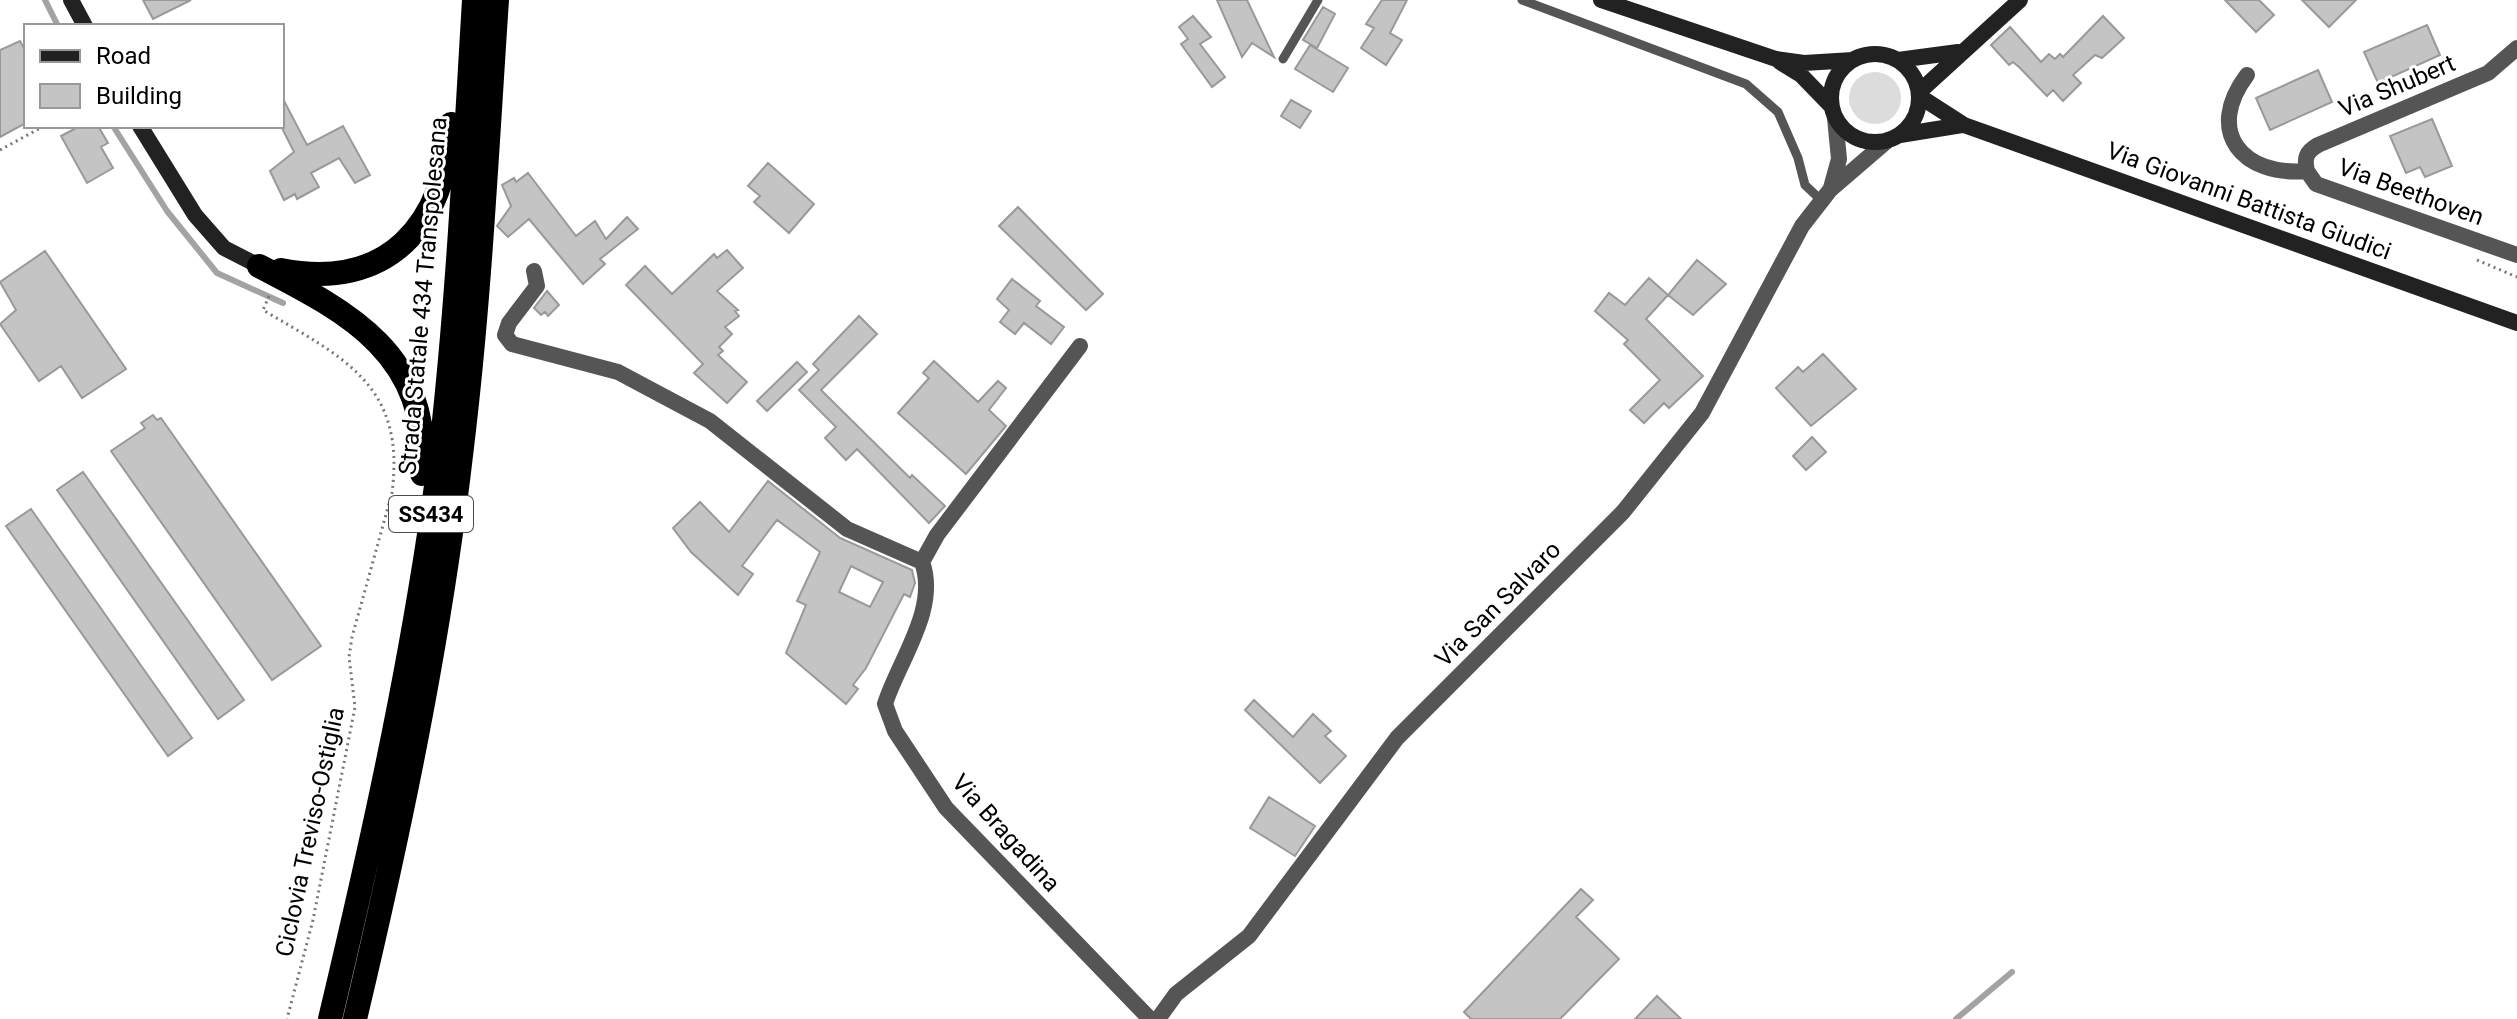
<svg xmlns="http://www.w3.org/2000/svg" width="2517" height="1019" font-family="Roboto,sans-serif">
  <rect width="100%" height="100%" fill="#fff"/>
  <path fill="#dcdcdc" d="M1849 98a26 26 0 1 1 52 0a26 26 0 1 1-52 0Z"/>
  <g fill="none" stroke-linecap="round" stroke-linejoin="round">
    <path stroke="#a3a3a3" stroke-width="6" d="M45,0L58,26
      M113,126L167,211L217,273L283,303
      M1956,1019L2012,972"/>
  </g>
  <path fill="#c4c4c4" stroke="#999" stroke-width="2" fill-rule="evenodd" d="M143,0H191L153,19Z
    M1217,0H1247L1274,57L1252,43L1242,57Z
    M1382,0H1407L1390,33L1402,40L1386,65L1361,48L1374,28L1366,24Z
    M2225,0H2259L2274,15L2256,32Z
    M2302,0H2356L2329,27Z
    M1323,7L1335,14L1317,48L1303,40Z
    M1193,16L1211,37L1200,44L1225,77L1212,87L1181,44L1188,39L1179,27Z
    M2103,16L2124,38L2102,58L2095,55L2073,75L2081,83L2063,101L2053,90L2047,96L2020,68L2013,62L2009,65L1991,45L2010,27L2041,62L2049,54L2055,59L2060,54L2063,57Z
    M2427,25L2440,55L2378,83L2364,52Z
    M20,41L26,52V123L0,137V50Z
    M1310,45L1348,68L1333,92L1295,69Z
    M2318,70L2332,102L2270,130L2256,98Z
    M282,97L307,145L343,126L370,175L355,183L339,158L311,173L319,187L297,199L295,194L284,200L270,171L294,152L282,128Z
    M1291,100L1311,111L1300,128L1281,116Z
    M2432,119L2452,166L2425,177L2420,167L2406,173L2390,136Z
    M80,126H98L108,143L101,147L113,168L87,183L61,136Z
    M768,163L814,204L789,233L754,202L760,196L748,186Z
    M528,173L576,236L595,221L606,239L627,217L638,229L600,259L605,264L583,284L529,219L508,237L497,226L511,206L502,185L514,178L516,182Z
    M1018,207L1103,294L1086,310L999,226Z
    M727,250L743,268L717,291L738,310L735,311L739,316L725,327L732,334L719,347L723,351L718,355L747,382L727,403L694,373L703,364L626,285L645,266L672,294L714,254L717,258Z
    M45,251L126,369L82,398L61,366L39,381L0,324L16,310L0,282Z
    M1697,260L1726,284L1693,315L1668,295Z
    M1649,278L1668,295L1646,319L1703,376L1669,408L1664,403L1644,423L1630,410L1660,380L1624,344L1628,340L1595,311L1609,293L1625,305Z
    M1012,279L1040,301L1036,306L1064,327L1051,344L1024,323L1015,334L1000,322L1009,310L997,299Z
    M547,291L559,305L548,316L545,312L541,315L534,308Z
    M859,316L877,334L821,390L910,478L912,475L945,506L929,523L857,449L846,460L825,438L836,427L799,390L819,370L813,364Z
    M1823,354L1856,389L1811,426L1776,388L1798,367L1803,372Z
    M934,361L978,402L998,381L1006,388L989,410L1006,426L966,474L898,413L929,378L923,373Z
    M797,362L807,372L767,411L757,401Z
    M153,415L157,420L161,418L321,646L272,680L111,451L145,428L141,423Z
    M1812,437L1826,452L1806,470L1793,456Z
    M83,472L244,700L218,719L57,490Z
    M768,481L840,538L912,570L915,583L910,597L904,594L866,668L853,685L858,689L846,704L786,653L806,605L797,601L820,552L777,520L742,566L753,574L738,595L691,552L673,528L700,502L729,532ZM851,566L883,582L870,607L839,592Z
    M31,509L192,738L168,756L6,526Z
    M1254,700L1293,737L1313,714L1331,731L1325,736L1346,756L1320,783L1245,710Z
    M1269,797L1315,826L1295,856L1250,828Z
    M1581,889L1593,900L1576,917L1619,959L1560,1019H1471L1464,1012Z
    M1657,996L1681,1019H1635Z"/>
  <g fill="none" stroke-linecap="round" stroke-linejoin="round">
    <path stroke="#777" stroke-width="3" stroke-dasharray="2 4" stroke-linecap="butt" d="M0,150L44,126
      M2477,260L2517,277
      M269,296L263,310C344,358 406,385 392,493L352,637L349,657L355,707L313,920L287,1019"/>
    <path stroke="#555" stroke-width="9" d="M1522,0L1746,84L1778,112L1798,158L1805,185L1822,201
      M1283,59L1318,0"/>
    <path stroke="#555" stroke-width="16" d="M2247,75C2204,132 2243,177 2307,171L2316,184L2517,255
      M2307,171C2304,158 2306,152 2318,145L2488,73L2517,48
      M1831,188L1839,159L1835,118
      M534,271L537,286L509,323L505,335L512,344L618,372L710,421L847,529L922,562C939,609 899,660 885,704L895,731L946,808L1150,1019
      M922,562L937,535L1080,346
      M1158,1019L1176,994L1249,936L1397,738L1623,512L1702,413L1802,226L1830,190L1887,141"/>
    <path stroke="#222" stroke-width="16" d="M71,0L85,26
      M1601,0L1776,59L1804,63L1853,60
      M1831 98a44 44 0 1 1 88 0a44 44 0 1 1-88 0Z
      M1898,60L1958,52
      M1780,62L1801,75L1832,107
      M1919,92L2020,0
      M1919,96L1964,125L2517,323
      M140,126L195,215L224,248L259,266
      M1900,135L1962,125"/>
    <path stroke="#000" stroke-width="24" d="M259,266C350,313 431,355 422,474
      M281,270C388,291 445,225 451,124
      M330,1019C375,830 417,640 441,448C458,299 465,149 474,0
      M355,1019C400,830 440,640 462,447C480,299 487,149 497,0"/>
  </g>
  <g text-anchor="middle" stroke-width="6" stroke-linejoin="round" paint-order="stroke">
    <rect fill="#fff" stroke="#4c4c4c" stroke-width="2" x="389" y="496" width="84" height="36" rx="6"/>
    <g font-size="22" font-weight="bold" fill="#000">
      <text x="431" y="522">SS434</text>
    </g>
    <g font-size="24" fill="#000" stroke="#fff">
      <text transform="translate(2397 86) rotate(-23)" y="8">Via Shubert</text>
      <text transform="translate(2411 192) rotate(20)" y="8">Via Beethoven</text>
      <text transform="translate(2249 201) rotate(20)" y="8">Via Giovanni Battista Giudici</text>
      <text transform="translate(423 296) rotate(-85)" y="8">Strada Statale 434 Transpolesana</text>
      <text transform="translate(1498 604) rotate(-45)" y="8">Via San Salvaro</text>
      <text transform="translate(310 832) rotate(-78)" y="8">Ciclovia Treviso-Ostiglia</text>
      <text transform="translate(1006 833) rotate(48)" y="8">Via Bragadina</text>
    </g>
  </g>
  <rect x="24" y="24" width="260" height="104" fill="#ffffff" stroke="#999999" stroke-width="2"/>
  <rect x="40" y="50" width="40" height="12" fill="#222222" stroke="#999999" stroke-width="2"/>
  <text x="96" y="64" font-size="24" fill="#000000">Road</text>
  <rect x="40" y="84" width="40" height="24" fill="#c4c4c4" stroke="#999999" stroke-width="2"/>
  <text x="96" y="104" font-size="24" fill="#000000">Building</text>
</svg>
